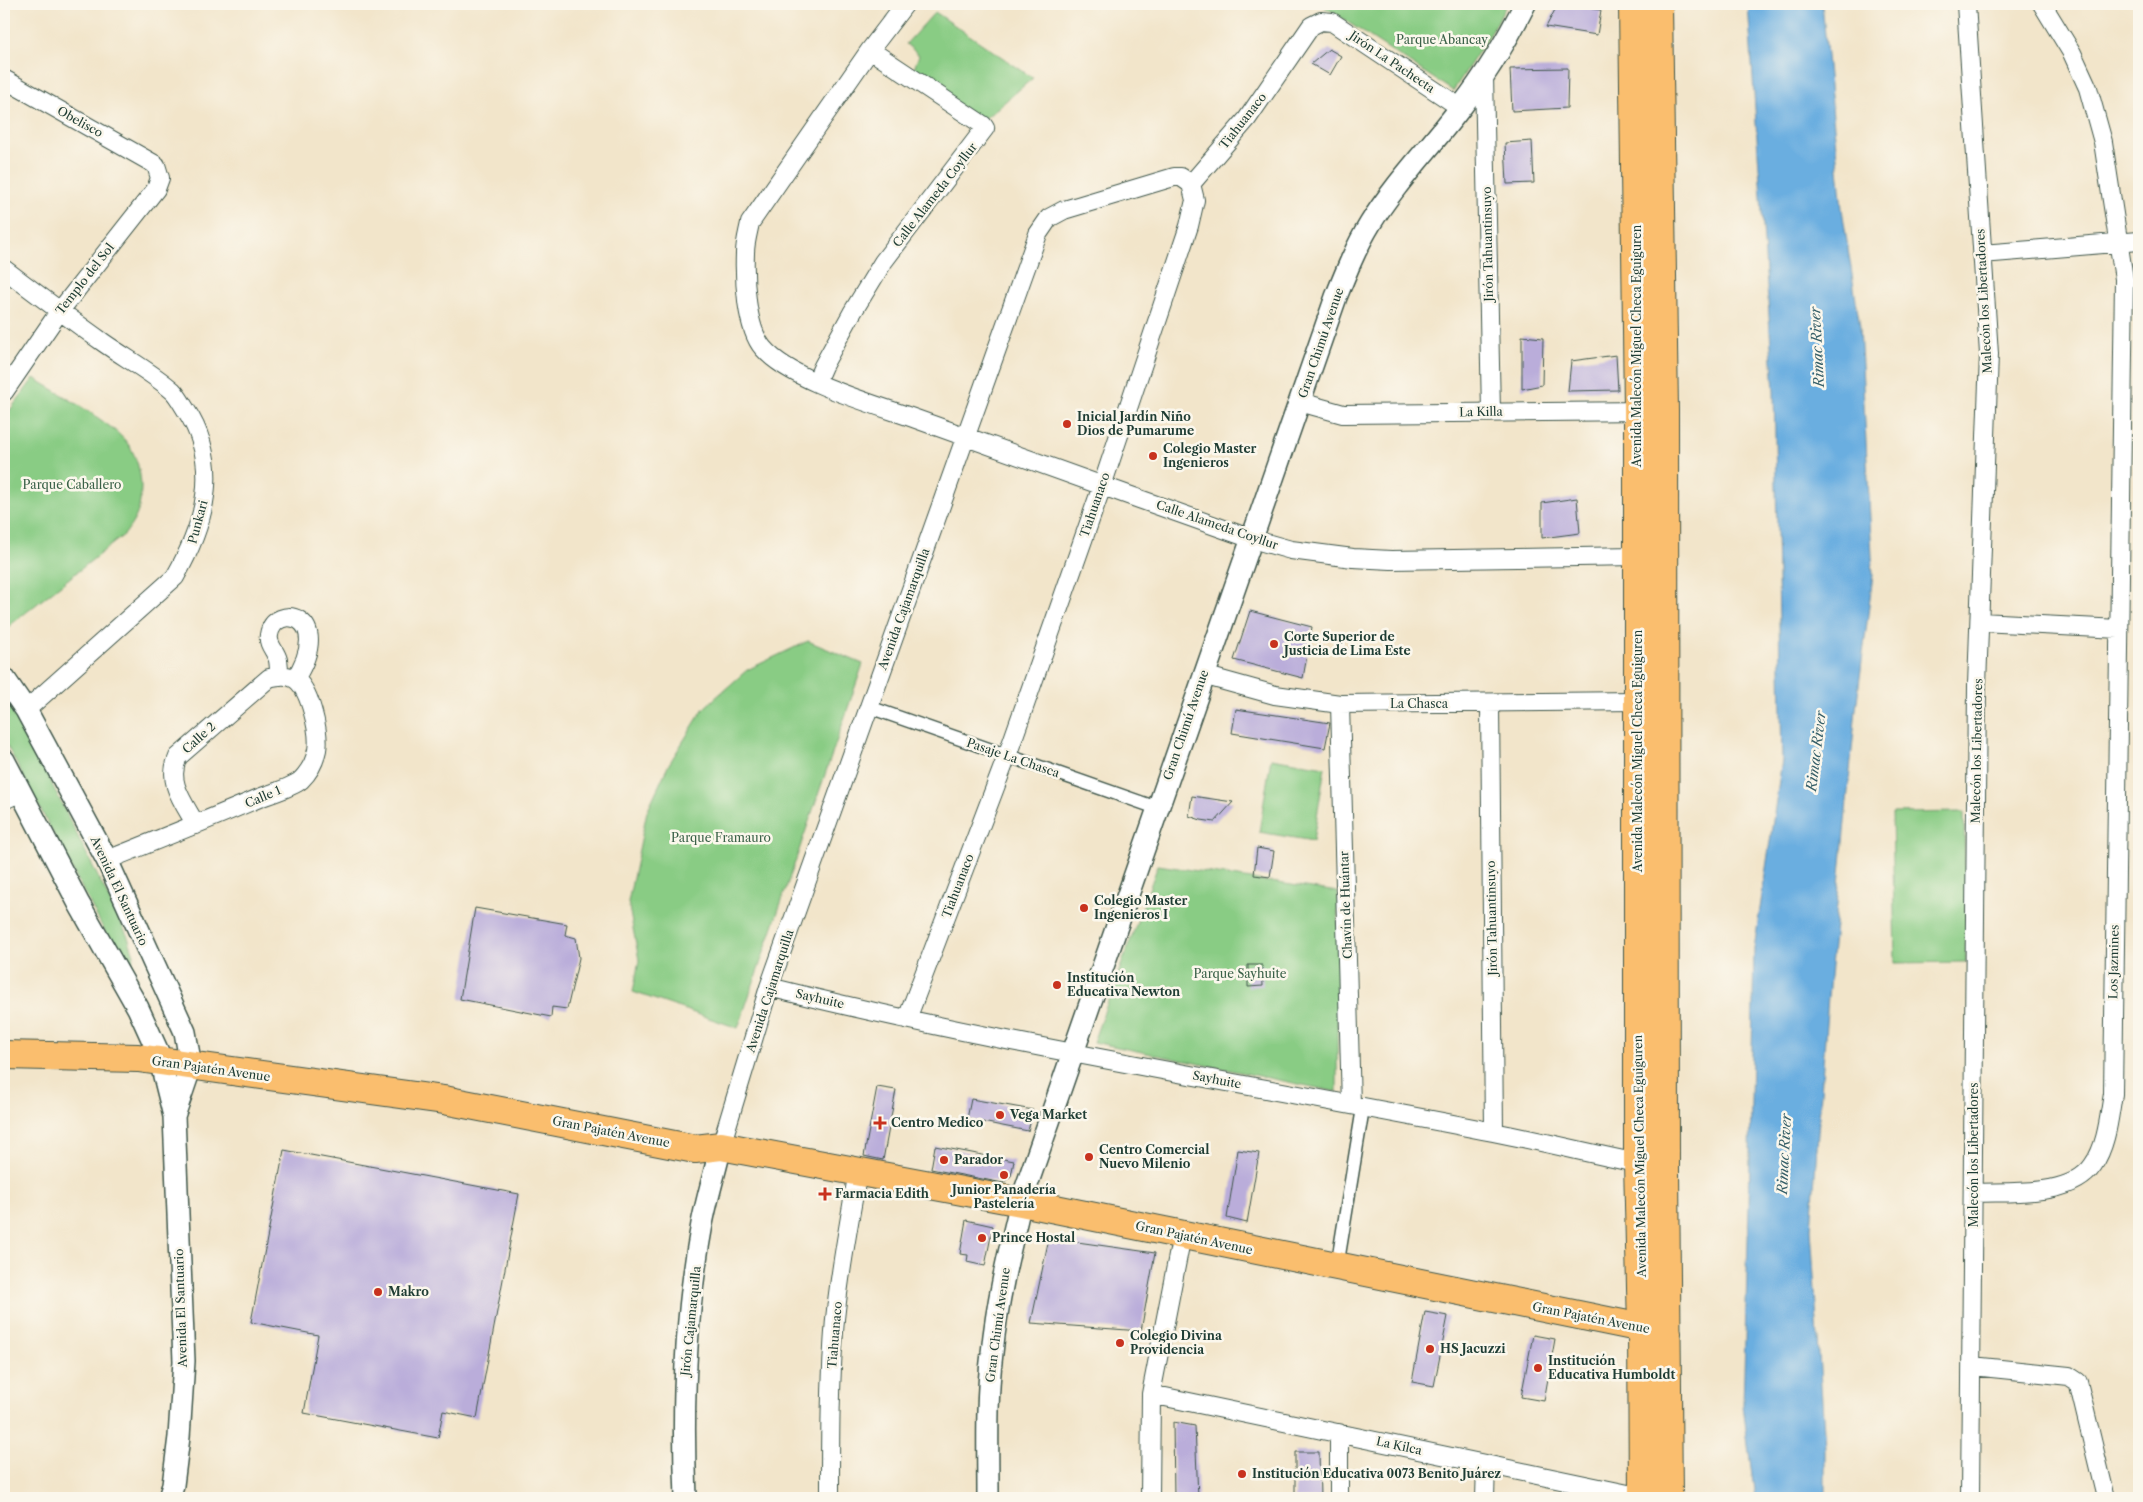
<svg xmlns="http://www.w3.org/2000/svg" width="2143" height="1502" font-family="'Libre Caslon Text',serif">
  <rect width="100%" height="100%" fill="#fbf7ec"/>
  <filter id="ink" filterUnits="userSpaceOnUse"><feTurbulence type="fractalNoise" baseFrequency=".02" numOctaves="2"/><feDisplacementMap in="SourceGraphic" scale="10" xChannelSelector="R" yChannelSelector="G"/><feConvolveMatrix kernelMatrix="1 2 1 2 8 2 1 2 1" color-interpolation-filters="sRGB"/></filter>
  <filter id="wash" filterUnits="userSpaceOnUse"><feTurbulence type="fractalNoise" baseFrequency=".0096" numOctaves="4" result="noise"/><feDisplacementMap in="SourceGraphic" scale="20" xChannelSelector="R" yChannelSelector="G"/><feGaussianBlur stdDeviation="1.12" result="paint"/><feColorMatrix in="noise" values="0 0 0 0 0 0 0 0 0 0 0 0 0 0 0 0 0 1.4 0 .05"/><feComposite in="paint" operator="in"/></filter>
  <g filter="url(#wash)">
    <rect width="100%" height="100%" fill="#f2e5ca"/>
    <path fill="#89cc84" stroke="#54845c" d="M1320,4H1507L1493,30L1453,91Z
      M935,12L1033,78L982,121L912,74L919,55L906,44Z
      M34,378C58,393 113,423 128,444C137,457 141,473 141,488C140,510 138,516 125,534L4,630V418Z
      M808,641L863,664L738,1028L633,992L639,960L628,902L647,811L669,764L704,708L747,670Z
      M4,698L26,732L128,937L134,955L131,964L124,968L4,740Z
      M1271,758L1325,767L1313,841L1259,832Z
      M1964,812L1966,962L1895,963L1892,813Z
      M1158,865L1338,892L1337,1092L1093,1042Z"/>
    <path fill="#6baee0" stroke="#45768a" d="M1748,4H1822L1842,209L1860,327L1873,575L1856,709L1828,997L1811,1229L1825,1448V1498H1755L1743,1406L1749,1206L1754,949L1782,760L1774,391Z"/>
    <g id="blocks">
      <path fill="#baadda" d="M1558,4L1601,10L1597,35L1546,27Z
        M1329,49L1341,56L1330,75L1311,64Z
        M1568,68L1567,108L1512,111L1510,69Z
        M1532,141L1534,183L1507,184L1505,143Z
        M1522,336L1543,338L1542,385L1522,389Z
        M1616,355L1618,390L1568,391L1571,361Z
        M1577,498L1580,533L1542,538V503Z
        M1250,611L1312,627L1303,678L1234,660Z
        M1236,709L1330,723L1325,748L1232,733Z
        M1192,796L1233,802L1215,822L1201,820L1189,816Z
        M1257,848L1274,851L1270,877L1254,875Z
        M475,908L567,924L565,935L576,938L579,958L567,1009L552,1007L551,1017L460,999Z
        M1248,965H1262L1263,986L1248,987Z
        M877,1087L896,1090L883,1160L864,1156Z
        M971,1099L1033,1110L1028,1131L967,1119Z
        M935,1146L1014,1161L1011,1176L1003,1183L931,1169Z
        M284,1150L519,1194L477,1418L443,1411L438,1438L304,1413L318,1335L251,1322Z
        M1238,1150L1259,1153L1247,1223L1227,1218Z
        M966,1220L993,1226L985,1266L967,1262L968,1255L960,1254Z
        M1049,1238L1155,1253L1141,1331L1031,1323Z
        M1425,1312L1448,1316L1434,1386L1412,1382Z
        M1533,1335L1555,1339L1544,1401L1521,1397Z
        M1173,1422L1195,1426L1198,1498H1174Z
        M1295,1452H1319L1320,1498H1295Z"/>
    </g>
  </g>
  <g filter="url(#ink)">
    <use href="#blocks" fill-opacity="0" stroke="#3f564a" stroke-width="1"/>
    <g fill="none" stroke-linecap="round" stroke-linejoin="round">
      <defs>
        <path id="pedestrian" d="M869,707L1157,808
          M1337,1267L1363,1108"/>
        <path id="minor" d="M905,4L870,50L750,223C748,233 745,243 745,253C744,279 746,328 763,348C791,381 874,404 916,419C1028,460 1140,499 1252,539L1291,550L1353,558L1391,560L1637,556
          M1966,4L1989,354L1977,685L1970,1498
          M1484,75L1491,412
          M4,79L156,165L160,178L156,189L59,312L4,392
          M1982,254L2139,241
          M4,269C37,294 70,319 104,343C127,359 153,373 173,391C178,396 182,404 186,410C222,465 205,524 175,577L26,710
          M816,382L823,366L852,313L883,262L985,128L983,125L870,50
          M1300,402L1343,414L1648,411
          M1980,622L2119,629
          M1203,675L1275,695L1340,704L1638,701
          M279,676C279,671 279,665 278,660C276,651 267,645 269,635C274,602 336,614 295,679
          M1340,704L1351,1105
          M1490,704L1494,1132
          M4,800L21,792
          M107,860C157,840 208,820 259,798C270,794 293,787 301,780C309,772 315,761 317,750C320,733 310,689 295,679C287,674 278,676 269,678L178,757C166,782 184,803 196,825
          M769,987C1008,1047 1252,1084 1493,1132C1545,1142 1596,1155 1647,1165
          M907,1019L1007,756L1102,486L1189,226L1195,200L1191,184L1247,119L1311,26L1321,21L1332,22L1461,108
          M721,1146L769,987L1038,234L1049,218L1064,210L1174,177H1181L1191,184
          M1973,1193C2009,1191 2071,1198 2093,1165C2107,1145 2109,1117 2113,1094L2124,279L2103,142L2088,88L2072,53L2042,4
          M1972,1366L2069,1376L2078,1382L2106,1498
          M1151,1394L1647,1498
          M830,1498C830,1439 830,1379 835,1319C840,1270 849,1221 858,1172
          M1150,1498L1151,1394L1182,1235
          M1339,1498V1433
          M1485,1498L1486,1464"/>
        <path id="tertiary" d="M4,678L26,710L107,860L185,1032L191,1066L174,1116
          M4,760L79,904L138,1008L158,1052L174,1116L184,1361L179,1437L173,1485L169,1498
          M686,1498C682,1407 685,1314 702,1224C707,1198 715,1172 721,1146
          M988,1498C988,1450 986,1401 992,1353C997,1301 1009,1252 1021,1202L1336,297C1346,272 1356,247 1370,224C1396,182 1431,147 1461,107C1486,75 1507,40 1525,4"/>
        <path id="primary" d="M1633,4L1638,411V1163L1642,1328L1643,1498
          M1658,4L1664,411L1665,1169L1668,1498
          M4,1055L138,1058L444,1100L695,1149L721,1146L1021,1202L1667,1333"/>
      </defs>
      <use href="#pedestrian" stroke="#3f564a" stroke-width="15"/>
      <use href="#minor" stroke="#3f564a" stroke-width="20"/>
      <use href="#tertiary" stroke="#3f564a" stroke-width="24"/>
      <use href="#primary" stroke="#3f564a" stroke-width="30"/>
      <use href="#pedestrian" stroke="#fff" stroke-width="12"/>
      <use href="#minor" stroke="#fff" stroke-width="18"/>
      <use href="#tertiary" stroke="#fff" stroke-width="21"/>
      <use href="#primary" stroke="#fabe6e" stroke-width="28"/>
    </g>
  </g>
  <g fill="#c8321e" stroke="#fbf7ec" stroke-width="2">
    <circle cx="1067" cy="424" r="5"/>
    <circle cx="1153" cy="456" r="5"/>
    <circle cx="1274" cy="644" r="5"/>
    <circle cx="1084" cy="908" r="5"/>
    <circle cx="1057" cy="985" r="5"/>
    <circle cx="1000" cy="1115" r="5"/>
    <path d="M877.5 1115.5h5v5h5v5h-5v5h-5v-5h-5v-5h5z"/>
    <circle cx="1089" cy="1157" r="5"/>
    <circle cx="944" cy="1160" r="5"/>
    <circle cx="1004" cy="1175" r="5"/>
    <path d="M822.5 1186.5h5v5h5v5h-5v5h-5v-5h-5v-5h5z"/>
    <circle cx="982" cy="1238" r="5"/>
    <circle cx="378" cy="1292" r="5"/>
    <circle cx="1120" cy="1343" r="5"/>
    <circle cx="1430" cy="1349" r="5"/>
    <circle cx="1538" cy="1368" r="5"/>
    <circle cx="1242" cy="1474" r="5"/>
  </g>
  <g text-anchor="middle" stroke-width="5" stroke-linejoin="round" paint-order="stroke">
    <g font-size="12" fill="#3a6148" stroke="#fbf7ec">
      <text x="1442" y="44">Parque Abancay</text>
      <text x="72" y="489">Parque Caballero</text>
      <text x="721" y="842">Parque Framauro</text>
      <text x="1240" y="978">Parque Sayhuite</text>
    </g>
    <g font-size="12" fill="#1f3d34" stroke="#fbf7ec">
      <text transform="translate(1392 62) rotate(34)" y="4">Jirón La Pachecta</text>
      <text transform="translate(1243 121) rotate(-52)" y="4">Tiahuanaco</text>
      <text transform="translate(80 122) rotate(29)" y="4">Obelisco</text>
      <text transform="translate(935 195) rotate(-52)" y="4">Calle Alameda Coyllur</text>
      <text transform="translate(1488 244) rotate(-91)" y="4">Jirón Tahuantinsuyo</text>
      <text transform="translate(85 279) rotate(-52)" y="4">Templo del Sol</text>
      <text transform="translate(1984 301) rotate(-93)" y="4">Malecón los Libertadores</text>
      <text transform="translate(1321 343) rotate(-71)" y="4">Gran Chimú Avenue</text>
      <text transform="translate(1637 346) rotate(-90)" y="4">Avenida Malecón Miguel Checa Eguiguren</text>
      <text transform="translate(1481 412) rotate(-1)" y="4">La Killa</text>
      <text transform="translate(1095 505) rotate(-71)" y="4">Tiahuanaco</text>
      <text transform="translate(198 522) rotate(-75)" y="4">Punkari</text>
      <text transform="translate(1217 525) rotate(19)" y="4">Calle Alameda Coyllur</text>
      <text transform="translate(904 609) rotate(-70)" y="4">Avenida Cajamarquilla</text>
      <text x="1419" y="708">La Chasca</text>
      <text transform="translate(1186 725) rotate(-71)" y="4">Gran Chimú Avenue</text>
      <text transform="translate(199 738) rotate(-42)" y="4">Calle 2</text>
      <text transform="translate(1638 751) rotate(-90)" y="4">Avenida Malecón Miguel Checa Eguiguren</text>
      <text transform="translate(1977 751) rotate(-89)" y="4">Malecón los Libertadores</text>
      <text transform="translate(1013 758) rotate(19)" y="4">Pasaje La Chasca</text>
      <text transform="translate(263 797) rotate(-23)" y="4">Calle 1</text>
      <text transform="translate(958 886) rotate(-69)" y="4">Tiahuanaco</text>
      <text transform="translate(119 891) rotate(65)" y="4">Avenida El Santuario</text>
      <text transform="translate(1346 905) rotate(-92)" y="4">Chavín de Huántar</text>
      <text transform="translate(1492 918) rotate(-91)" y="4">Jirón Tahuantinsuyo</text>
      <text transform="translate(2114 962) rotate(-89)" y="4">Los Jazmines</text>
      <text transform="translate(770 991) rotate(-72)" y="4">Avenida Cajamarquilla</text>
      <text transform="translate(820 999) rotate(13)" y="4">Sayhuite</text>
      <text transform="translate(211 1069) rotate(8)" y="4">Gran Pajatén Avenue</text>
      <text transform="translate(1217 1080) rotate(11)" y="4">Sayhuite</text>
      <text transform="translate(611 1132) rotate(11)" y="4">Gran Pajatén Avenue</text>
      <text transform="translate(1974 1155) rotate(-90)" y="4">Malecón los Libertadores</text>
      <text transform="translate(1640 1156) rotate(-91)" y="4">Avenida Malecón Miguel Checa Eguiguren</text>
      <text transform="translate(1194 1238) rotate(12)" y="4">Gran Pajatén Avenue</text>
      <text transform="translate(181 1308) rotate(-92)" y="4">Avenida El Santuario</text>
      <text transform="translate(1591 1318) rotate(11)" y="4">Gran Pajatén Avenue</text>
      <text transform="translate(691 1321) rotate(-84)" y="4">Jirón Cajamarquilla</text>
      <text transform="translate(998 1325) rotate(-82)" y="4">Gran Chimú Avenue</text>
      <text transform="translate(835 1335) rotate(-85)" y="4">Tiahuanaco</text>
      <text transform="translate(1399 1446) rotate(12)" y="4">La Kilca</text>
    </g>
    <g font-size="12" font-weight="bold" fill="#1f3d34" stroke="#fbf7ec" text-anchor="start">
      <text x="1077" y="421">Inicial Jardín Niño<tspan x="1077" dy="14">Dios de Pumarume</tspan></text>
      <text x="1163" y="453">Colegio Master<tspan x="1163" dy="14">Ingenieros</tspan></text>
      <text x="1284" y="641">Corte Superior de<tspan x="1284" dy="14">Justicia de Lima Este</tspan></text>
      <text x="1094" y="905">Colegio Master<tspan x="1094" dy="14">Ingenieros I</tspan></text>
      <text x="1067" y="982">Institución<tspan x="1067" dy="14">Educativa Newton</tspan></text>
      <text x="1010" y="1119">Vega Market</text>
      <text x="891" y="1127">Centro Medico</text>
      <text x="1099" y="1154">Centro Comercial<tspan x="1099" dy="14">Nuevo Milenio</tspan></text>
      <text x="954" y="1164">Parador</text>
      <text x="1004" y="1194" text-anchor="middle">Junior Panadería<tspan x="1004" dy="14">Pastelería</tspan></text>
      <text x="835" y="1198">Farmacia Edith</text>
      <text x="992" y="1242">Prince Hostal</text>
      <text x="388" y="1296">Makro</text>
      <text x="1130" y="1340">Colegio Divina<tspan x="1130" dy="14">Providencia</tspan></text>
      <text x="1440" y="1353">HS Jacuzzi</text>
      <text x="1548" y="1365">Institución<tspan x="1548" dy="14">Educativa Humboldt</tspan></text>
      <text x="1252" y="1478">Institución Educativa 0073 Benito Juárez</text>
    </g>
    <g font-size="14" font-style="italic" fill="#365f68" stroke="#fbf7ec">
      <text transform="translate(1817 347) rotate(-93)" y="5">Rimac River</text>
      <text transform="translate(1816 751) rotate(-83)" y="5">Rimac River</text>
      <text transform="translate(1784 1154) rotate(-87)" y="5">Rimac River</text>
    </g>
  </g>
  <rect width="2143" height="1502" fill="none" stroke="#fbf7ec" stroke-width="20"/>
</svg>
